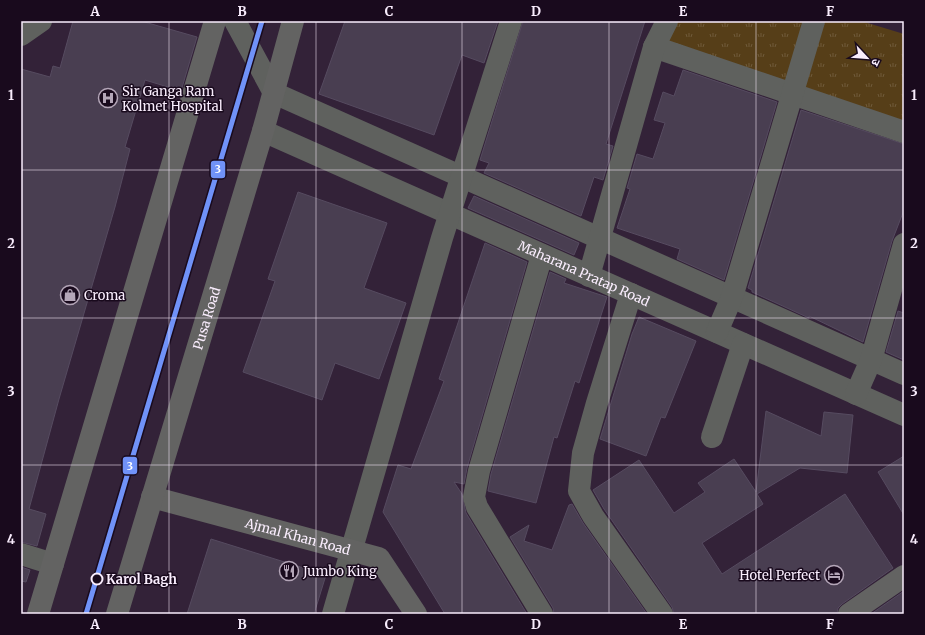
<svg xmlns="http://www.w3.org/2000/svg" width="925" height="635" font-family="Merriweather,'Noto Sans Devanagari',serif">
  <defs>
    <pattern id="park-tufts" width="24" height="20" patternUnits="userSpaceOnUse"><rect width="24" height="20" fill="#563e18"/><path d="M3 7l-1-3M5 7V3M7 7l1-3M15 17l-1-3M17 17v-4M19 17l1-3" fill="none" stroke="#6f5a3a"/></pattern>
  </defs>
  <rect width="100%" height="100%" fill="#332238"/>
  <path fill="url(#park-tufts)" d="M671,21H861L904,34V130L661,54Z"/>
  <path fill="#493e51" stroke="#564b60" d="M73,21H141L197,37L181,91L145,80L125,147L130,149L115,207L59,399L29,509L46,514L37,546L21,542V69L50,77L53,66L60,68Z
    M345,21H498L484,63L462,55L434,135L319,94Z
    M523,21H645L606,144L613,146L603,180L594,177L581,216L484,173L489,163L480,160Z
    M683,70L777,102L724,280L677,259L680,249L617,228L630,189L627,188L637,154L653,159L665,123L654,120L663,92L674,96Z
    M801,110L904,144V210L892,241L863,342L809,316V318L752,292V290L748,288Z
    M298,192L387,223L364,288L406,303L379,379L335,363L322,400L243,372L275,281L268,279Z
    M474,196L579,243L574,255L468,208Z
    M485,243L527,262L467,468L464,484L454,482L462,494L466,513L527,614H445L383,512L398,465L411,469L444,381L439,379Z
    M550,272L566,279L564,283L607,297L579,383L575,381L557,438L554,437L536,503L488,491L491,474Z
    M898,311L904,313V360L886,352Z
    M639,317L696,341L665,418L661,417L646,456L600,439L632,334Z
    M766,411L821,436L824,412L853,415L847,473L800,468L757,494L763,504L702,543L722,574L845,494L893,568L842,604L838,608L837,614H674L672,607L604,509L593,490L639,460L674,513L705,492L698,483L734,459L756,492Z
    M904,456V515L878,472Z
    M572,504L583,523L647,614H554L553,608L510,537L529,525L524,541L552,550L569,505Z
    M211,539L326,575L314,614H187Z
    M21,567L30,570L26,582L21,581Z
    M904,591V614H871Z"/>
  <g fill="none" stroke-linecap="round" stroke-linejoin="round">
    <g stroke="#5f615e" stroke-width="22">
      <path d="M235,21L274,93L904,374"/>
      <path d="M21,35L41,21"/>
      <path d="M654,47L904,132"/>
      <path id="s1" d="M263,131L904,415"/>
      <path d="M542,255L479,471L474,497L477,507L542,614"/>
      <path d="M589,276L654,47L667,21"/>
      <path d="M631,294L597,403L583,453L579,491L593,516L662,614"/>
      <path d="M717,332L732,297L814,21"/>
      <path d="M856,394L871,360L904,244"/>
      <path d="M712,437L743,344"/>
      <path d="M21,554L53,564"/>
      <path d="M333,614L442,238L511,21"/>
    </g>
    <g stroke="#636362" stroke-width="22">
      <path id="s2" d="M152,497L379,558L416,614"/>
      <path d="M38,614L215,21"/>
      <path id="s3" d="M117,614L263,131L293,21"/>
      <path d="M849,614L904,576"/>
    </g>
    <defs>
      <path id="metro-1" d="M86,614L262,21"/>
    </defs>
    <use href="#metro-1" stroke="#190a1d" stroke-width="8"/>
    <use href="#metro-1" stroke="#7092f8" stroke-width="5"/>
  </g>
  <path fill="none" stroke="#f9edfd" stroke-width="1" stroke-opacity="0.55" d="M169,21V614M316,21V614M462,21V614M609,21V614M756,21V614M21,170H904M21,318H904M21,465H904"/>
  <defs>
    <symbol id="hospital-ring" viewBox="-11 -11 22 22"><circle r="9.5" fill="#190a1d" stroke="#b4a6b8" stroke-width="1.5"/><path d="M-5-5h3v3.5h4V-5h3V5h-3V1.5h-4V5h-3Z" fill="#b4a6b8"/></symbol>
    <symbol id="shop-ring" viewBox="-11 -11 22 22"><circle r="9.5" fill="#190a1d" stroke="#b4a6b8" stroke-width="1.5"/><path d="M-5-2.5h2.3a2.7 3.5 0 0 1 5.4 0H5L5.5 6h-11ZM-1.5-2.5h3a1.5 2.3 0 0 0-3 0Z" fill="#b4a6b8"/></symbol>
    <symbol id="restaurant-ring" viewBox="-11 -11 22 22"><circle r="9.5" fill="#190a1d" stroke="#b4a6b8" stroke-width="1.5"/><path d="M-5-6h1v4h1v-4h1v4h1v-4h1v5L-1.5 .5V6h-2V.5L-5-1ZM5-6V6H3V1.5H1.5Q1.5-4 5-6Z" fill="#b4a6b8"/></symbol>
    <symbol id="hotel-ring" viewBox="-11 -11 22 22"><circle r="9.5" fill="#190a1d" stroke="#b4a6b8" stroke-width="1.5"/><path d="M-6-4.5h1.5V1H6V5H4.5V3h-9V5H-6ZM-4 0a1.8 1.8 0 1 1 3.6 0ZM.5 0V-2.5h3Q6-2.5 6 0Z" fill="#b4a6b8"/></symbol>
  </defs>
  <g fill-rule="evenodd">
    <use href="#hospital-ring" x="97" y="87" width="22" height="22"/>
    <use href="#shop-ring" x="59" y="284" width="22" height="22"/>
    <use href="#restaurant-ring" x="278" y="560" width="22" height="22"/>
    <use href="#hotel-ring" x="823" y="564" width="22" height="22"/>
  </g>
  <circle fill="#190a1d" stroke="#f9edfd" stroke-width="2" cx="97" cy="579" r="5.5"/>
  <g text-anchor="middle" stroke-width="3" stroke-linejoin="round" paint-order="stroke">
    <g font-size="13" fill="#f9edfd" stroke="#190a1d" text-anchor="start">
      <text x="122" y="96">Sir Ganga Ram<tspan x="122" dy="15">Kolmet Hospital</tspan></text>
      <text x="84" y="300">Croma</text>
      <text x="303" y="576">Jumbo King</text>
      <text x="820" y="580" text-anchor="end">Hotel Perfect</text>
    </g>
    <g font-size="13" fill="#f9edfd" stroke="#190a1d">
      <text dy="5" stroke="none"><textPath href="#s1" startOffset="351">Maharana Pratap Road</textPath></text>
      <text dy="5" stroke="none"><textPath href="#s3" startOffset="309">Pusa Road</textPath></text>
      <text dy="5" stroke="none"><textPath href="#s2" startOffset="151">Ajmal Khan Road</textPath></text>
    </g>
    <g font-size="13" font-weight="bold" fill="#f9edfd" stroke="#190a1d" text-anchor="start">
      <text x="106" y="584">Karol Bagh</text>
    </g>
  </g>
  <g stroke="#190a1d" stroke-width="1.5">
    <rect x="210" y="160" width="16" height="19" rx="4" fill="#7092f8"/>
    <rect x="122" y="456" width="16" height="19" rx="4" fill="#7092f8"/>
  </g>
  <g font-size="11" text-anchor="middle" font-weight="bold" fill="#fff">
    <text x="218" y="173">3</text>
    <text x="130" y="470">3</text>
  </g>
  <rect width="925" height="635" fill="none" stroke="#190a1d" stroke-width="44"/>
  <g transform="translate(867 58) rotate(116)" stroke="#190a1d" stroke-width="3" paint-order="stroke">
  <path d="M0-3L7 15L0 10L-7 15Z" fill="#f9edfd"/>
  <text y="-6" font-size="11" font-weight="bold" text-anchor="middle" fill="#f9edfd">उ</text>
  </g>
  <rect x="22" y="22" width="881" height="591" fill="none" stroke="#f9edfd" stroke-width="1.5"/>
  <g font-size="13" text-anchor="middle" font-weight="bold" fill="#f9edfd">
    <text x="95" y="16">A</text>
    <text x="242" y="16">B</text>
    <text x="389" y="16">C</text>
    <text x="536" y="16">D</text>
    <text x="683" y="16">E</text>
    <text x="830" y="16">F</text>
    <text x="11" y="100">1</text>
    <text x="914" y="100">1</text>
    <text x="11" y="248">2</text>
    <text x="914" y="248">2</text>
    <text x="11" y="396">3</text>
    <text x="914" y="396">3</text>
    <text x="11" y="544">4</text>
    <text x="914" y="544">4</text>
    <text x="95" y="629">A</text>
    <text x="242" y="629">B</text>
    <text x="389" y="629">C</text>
    <text x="536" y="629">D</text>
    <text x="683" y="629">E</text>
    <text x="830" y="629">F</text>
  </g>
</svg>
